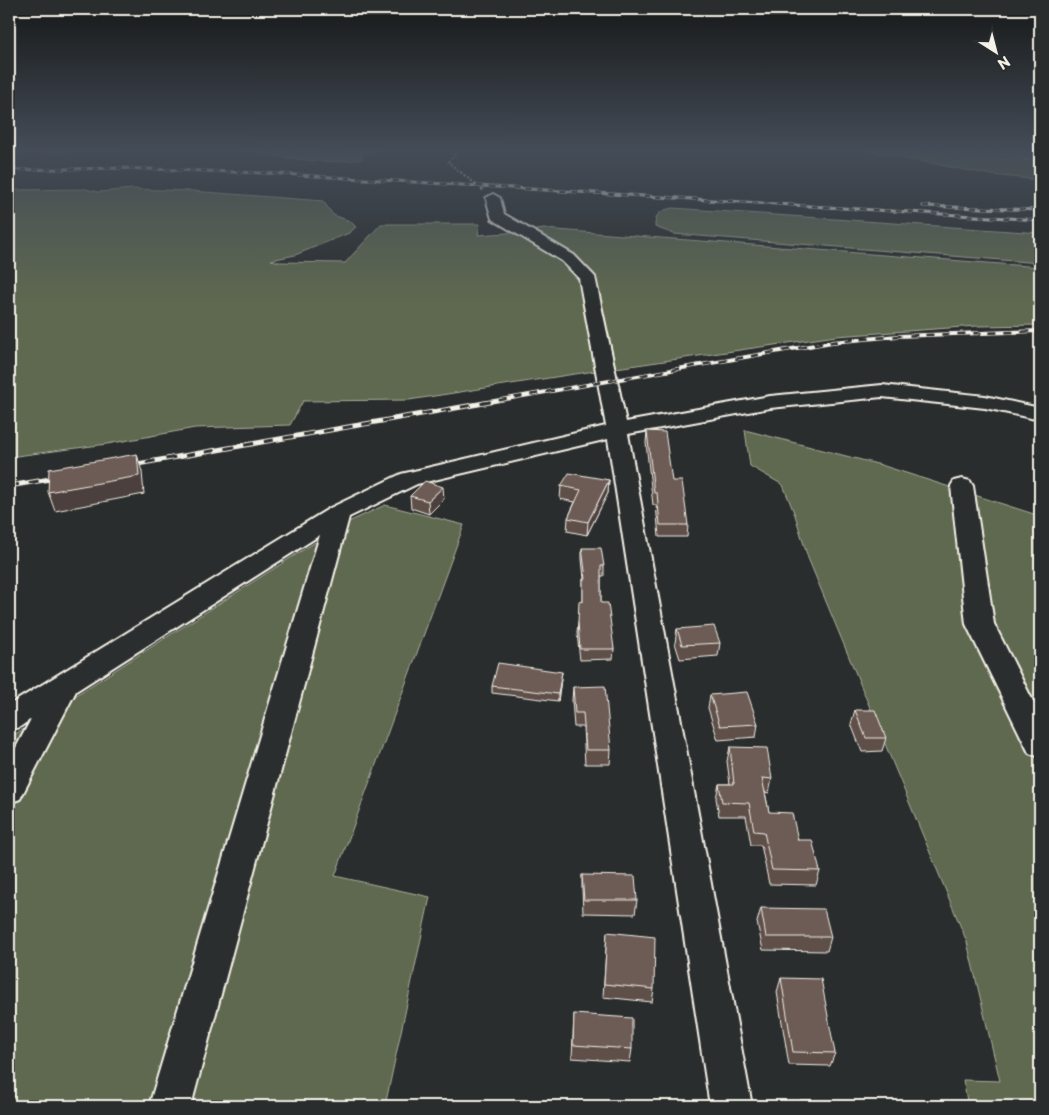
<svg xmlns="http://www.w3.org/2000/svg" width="1049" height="1115" font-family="'Playpen Sans',sans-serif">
  <rect width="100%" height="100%" fill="#2a2d2e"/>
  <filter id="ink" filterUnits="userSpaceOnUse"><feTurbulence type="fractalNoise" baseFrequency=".02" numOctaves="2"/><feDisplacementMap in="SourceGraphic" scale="10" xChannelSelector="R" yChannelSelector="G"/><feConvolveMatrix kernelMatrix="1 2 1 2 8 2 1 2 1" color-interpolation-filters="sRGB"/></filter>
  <g filter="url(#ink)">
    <path fill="#5f694f" stroke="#aaad9c" d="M9,149H126L9,154Z
      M238,149H379L362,154V159C322,166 278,156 238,149Z
      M857,149H923L963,157L1033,160L1040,159V180L992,175Z
      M959,149H1040C1015,158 984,156 959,149Z
      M86,189L98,192L132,189L192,191L323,201L333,215L350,221L356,227L349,233L295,255L271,260L279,262L345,263L381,224H480L478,235L522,232L544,229L1040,267V325L977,326L836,336L568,375L409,400L303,401L290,425L195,428L107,444L9,457V190Z
      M672,208L1040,233V263L674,234L655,227C655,213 660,211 672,208Z
      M745,430L881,465L1040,516V1106H968L963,1080L1000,1081L967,942L808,558L795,515L783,485L750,466Z
      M385,505L464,525L335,876L430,897L385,1106H9V738L342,525Z"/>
    <path fill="#4f6774" stroke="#919ea2" d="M923,149C934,149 947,148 958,149C988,153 1010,158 1040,149V159L991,160Z"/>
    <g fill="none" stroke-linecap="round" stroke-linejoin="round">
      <defs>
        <path id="minor" d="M493,194L500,198L504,214L574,255L595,277L626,422L770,396L882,385L985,396L1040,408V420L985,408L882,397L770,408L628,434L752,1106H710L608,439L417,484L349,517L191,1106H149L320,535L76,691L20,799L9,803V761L31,719L20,727L9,730V705L330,508L401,474L606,426L579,278L562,261L492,219L486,198Z
          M962,479L970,481L973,486L994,624L1040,715V757L1029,753L966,624L951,486L954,481Z"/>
      </defs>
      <use href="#minor" stroke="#f4f1e8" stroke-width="4"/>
      <path stroke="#f4f1e8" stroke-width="2" stroke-dasharray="2.5 2" stroke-linecap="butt" d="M455,149V155L448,162L484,191"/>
      <use href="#minor" fill="#2a2d2e" fill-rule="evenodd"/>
      <defs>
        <path id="rail-far2" d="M9,170L120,168L265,173L1040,220
          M923,206L1040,210"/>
        <path id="rail-far1" d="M483,403L832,342L898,336L1040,331"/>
        <path id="rail" d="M126,466L490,402
          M9,486L62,477"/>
      </defs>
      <use href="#rail-far2" stroke="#f4f1e8" stroke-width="3"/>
      <use href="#rail-far1" stroke="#f4f1e8" stroke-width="4"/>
      <use href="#rail" stroke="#f4f1e8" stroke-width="5"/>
      <use href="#rail-far2" stroke="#2a2d2e" stroke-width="2" stroke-dasharray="6" stroke-linecap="butt"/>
      <use href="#rail-far1" stroke="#2a2d2e" stroke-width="2.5" stroke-dasharray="8" stroke-linecap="butt"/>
      <use href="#rail" stroke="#2a2d2e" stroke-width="3" stroke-dasharray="10" stroke-linecap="butt"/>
    </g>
    <path fill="#5e4f49" stroke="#f4f1e8" d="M647,431L672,481L688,525L687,537H659L656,505H653L646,443Z
      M609,480L608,493L587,535L567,531L568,518L575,502L560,499L561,486Z
      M410,496L444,499L429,514L411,508Z
      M582,548L604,566V576H601V603L614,649L613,659L580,660L577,633L578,622L583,602V579H584L582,559Z
      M677,629L720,643L718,656L680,659L675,643Z
      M561,679L558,701L492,693V686Z
      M573,687L611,750L610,764H585L583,727H574L572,700Z
      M710,695L758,724L756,737L718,740L708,708Z
      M855,710L886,738L882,751L862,752L851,724Z
      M730,747L772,779L769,793L765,792L769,812L798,840L820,871L816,885L769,884L761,845H751L746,816H719L716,798L719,784H730L727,761Z
      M582,875L637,900L635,914L583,913L582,889Z
      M761,908L831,937L827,951L763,950L757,922Z
      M607,932L654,989L652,1002L603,997Z
      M781,978L835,1053L830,1066L789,1065L777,992Z
      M574,1014L632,1049L630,1062L572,1058Z"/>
    <path fill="#4c403c" stroke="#f4f1e8" d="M137,454L142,472L144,494L55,511L48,492Z
      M609,480L608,493L587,535L588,522Z
      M443,487L444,499L429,514L428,501Z
      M562,672L561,679L558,701V694Z"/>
    <path fill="#6d5c55" stroke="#f4f1e8" d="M647,431L665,432L672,481H682L688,525H660L657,493H654Z
      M137,454L139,476L48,492L49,469Z
      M569,473L609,480L588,522L568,518L581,490L561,486Z
      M425,481L443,487L428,501L410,496Z
      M582,548H601L604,566H601V603H608L614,649H580L578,622L579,601L583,602V579H586Z
      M714,626L720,643L682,645L677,629Z
      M498,663L562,672L558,694L492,686Z
      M605,686L611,750H586L583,713H575L573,687Z
      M747,692L758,724L720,726L710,695Z
      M855,710H875L886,738H866Z
      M730,747L767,748L772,779L762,778L769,812L792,813L798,840H812L820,871L772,870L764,832L754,831L749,803L722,802L719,784H734Z
      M582,875L635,876L637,900H584Z
      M761,908L824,909L831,937H766Z
      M607,932L655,937L654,989L604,984Z
      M781,978L821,979L835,1053L793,1052Z
      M574,1014L632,1018V1049L573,1045Z
      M800,1100H831L832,1106H801Z"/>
  </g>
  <linearGradient id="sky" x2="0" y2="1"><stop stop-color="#171919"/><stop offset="0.49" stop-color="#444c57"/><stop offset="1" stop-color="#444c57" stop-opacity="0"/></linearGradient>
  <rect width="1049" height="306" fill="url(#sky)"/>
  <rect width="1049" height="1115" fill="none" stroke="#2a2d2e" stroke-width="30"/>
  <rect x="15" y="15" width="1019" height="1085" fill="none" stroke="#f4f1e8" stroke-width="2" filter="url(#ink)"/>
  <g transform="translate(996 52) rotate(144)" stroke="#2a2d2e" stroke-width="4" paint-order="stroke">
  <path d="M0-4L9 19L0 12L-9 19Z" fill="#f4f1e8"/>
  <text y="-8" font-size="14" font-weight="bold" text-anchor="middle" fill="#f4f1e8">N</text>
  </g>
</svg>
